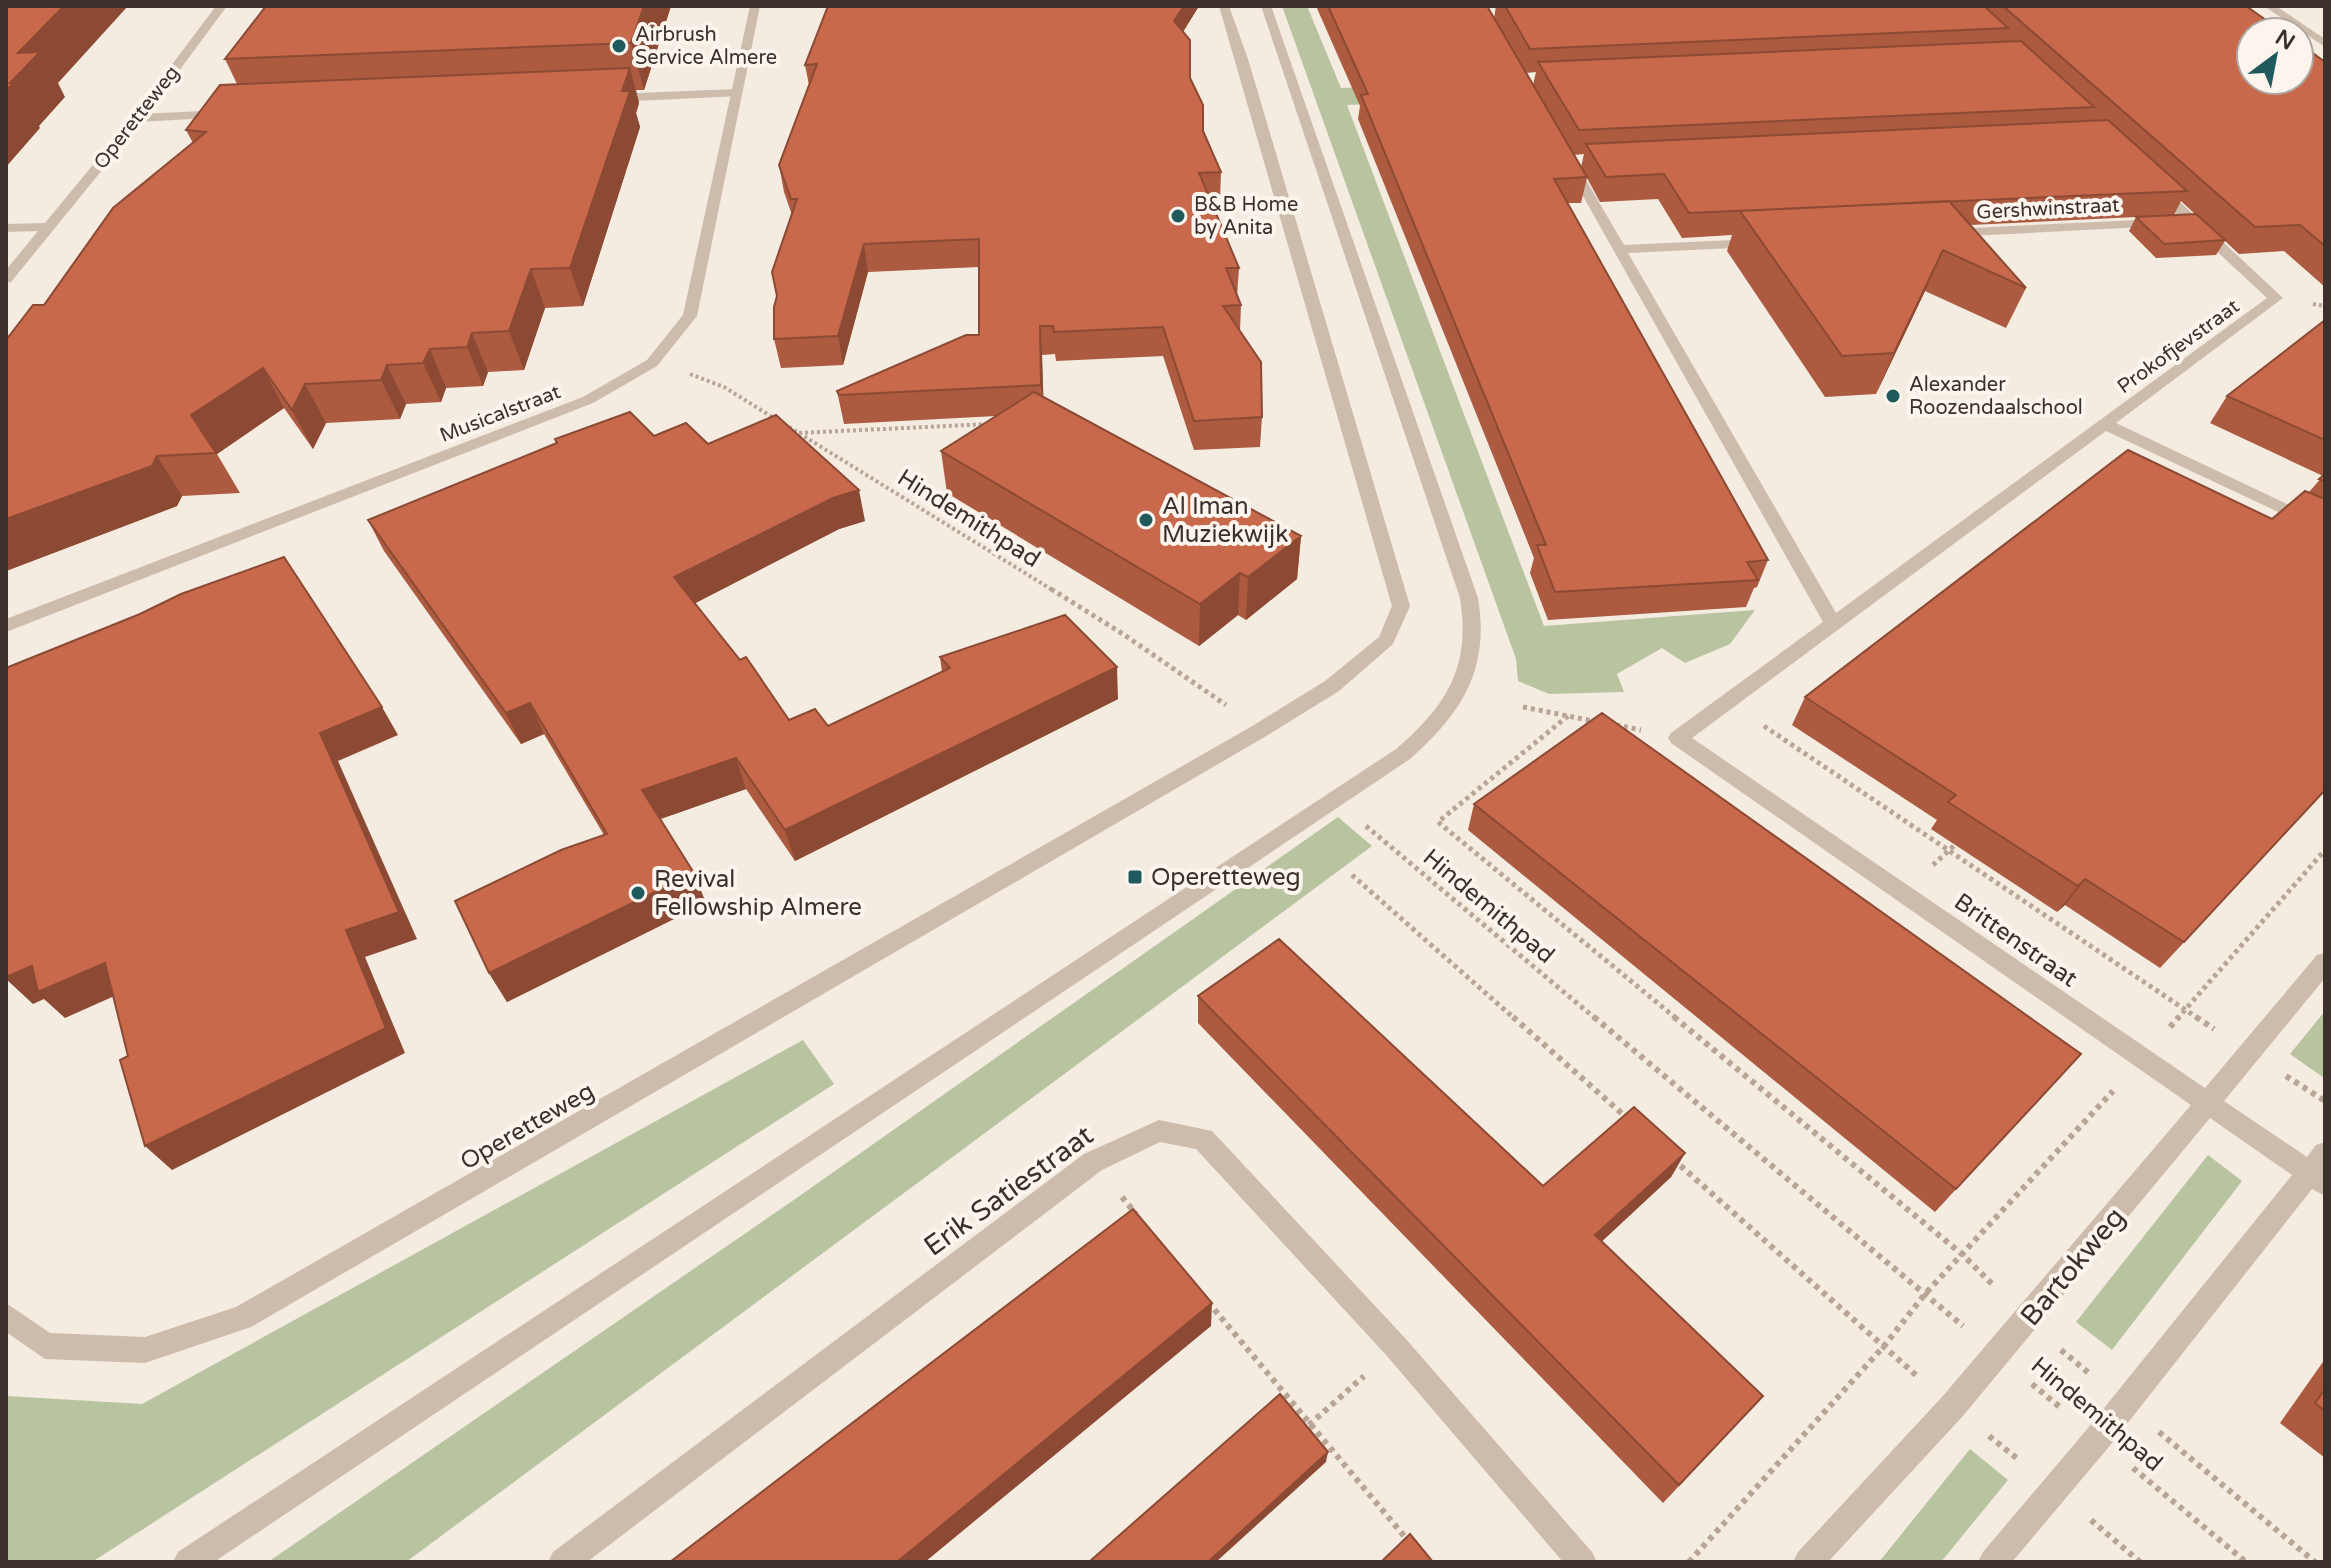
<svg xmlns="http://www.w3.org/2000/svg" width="2331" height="1568" font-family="'Varela Round',sans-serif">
  <rect width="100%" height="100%" fill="#f4ebe1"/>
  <path fill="#b8c4a0" d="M1282,6H1307L1341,88L1486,82L1494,98L1347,105L1544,626L1755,610L1730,644L1685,663L1662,648L1617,674L1624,692L1549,694L1518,681L1516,659Z
    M1338,817L1372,846L406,1562H268L798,1197Z
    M2325,1011V1078H2324L2290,1054Z
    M803,1040L834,1084L92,1562H6V1396L142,1404Z
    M2208,1155L2242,1181L2112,1350L2076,1322Z
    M1970,1449L2008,1480L1941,1562H1879Z"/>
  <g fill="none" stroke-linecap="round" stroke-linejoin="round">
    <path stroke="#b9a596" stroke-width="4" stroke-dasharray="3 3" stroke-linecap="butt" d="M2313,304L2325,306
      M690,374L724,387L777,420
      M789,427L1054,591
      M799,433L989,424"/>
    <path stroke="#b9a596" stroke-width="5" stroke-dasharray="4 4" stroke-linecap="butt" d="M1051,589L1123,634L1226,705
      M1523,707L1598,722
      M1568,716L1438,822L1677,1019
      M1616,725L1641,730
      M1764,726L2199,1019
      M1366,826L1596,1019
      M1933,865L1958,842
      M1352,875L1515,1019
      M2177,1019L2325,850"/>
    <path stroke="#b9a596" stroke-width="6" stroke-dasharray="5 5" stroke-linecap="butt" d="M1513,1017L1627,1118
      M1594,1017L1963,1326
      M1674,1017L1963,1255L1993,1285
      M2196,1017L2214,1029
      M2170,1027L2179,1017
      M2286,1076L2325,1101
      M1673,1159L1917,1376
      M1122,1197L1136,1214
      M1208,1302L1410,1543
      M2061,1350L2090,1374
      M2032,1384L2061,1408
      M1309,1425L1364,1376
      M2159,1432L2315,1562
      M1989,1436L2019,1460
      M2133,1468L2246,1562
      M2091,1520L2140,1562
      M1689,1562L1884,1346L1925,1294L2113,1091"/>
    <path fill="#cdbbac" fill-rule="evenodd" d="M1261,6H1271L1478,598C1490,669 1462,713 1410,759L214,1562H173L178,1552L1396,749C1447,705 1471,667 1460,598Z
      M736,89L742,93L740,96L613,102L607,98L613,94Z
      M225,110L231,114L229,117L138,122L132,118L138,114Z"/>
    <path fill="#cdbbac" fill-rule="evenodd" d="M216,6H227L142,121L11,282L6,283V270L38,231L6,232V224L45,223L134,115Z
      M750,6H760L697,316L657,366L593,403L6,632V619L583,397L647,360L683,315Z
      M1219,6H1229L1248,59L1410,606L1393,644L1339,691L1268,735L251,1327L145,1363L45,1359L6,1332V1303L50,1333L145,1337L236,1307L1254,725L1325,681L1379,637L1392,606Z
      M2264,6H2276L2325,39V47Z
      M1568,163H1576L1624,245L1754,239L1761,243L1754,247L1628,253L1836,613L2267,298L2154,193V187H2164L2283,298L2116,423L2325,522V534L2106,431L1692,738L2205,1088L2317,955L2325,953V978L2224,1101L2307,1157L2316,1145L2325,1142V1196L2312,1189L2108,1448L2012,1562H1978L1983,1552L2088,1428L2292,1175L2210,1118L1962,1417L1828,1562H1793L1798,1552L1942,1397L2191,1105L1671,743L1668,738L1671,733L1823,622L1566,166Z
      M2158,219L2165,223L2163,226L1950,237L1943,233L1950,229Z
      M1159,1120L1212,1131L1405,1338L1592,1552L1597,1562H1563L1387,1356L1196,1149L1160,1142L1102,1170L587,1562H548L553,1552L1084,1154Z"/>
  </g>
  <path fill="#ac5a40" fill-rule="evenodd" d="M671,6L644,90H636L639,103L636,113L640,127L583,306L545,308L524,370L488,372L483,386L446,388L441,402L406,404L400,419L326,423L313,449L284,408L217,454L240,493L182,496L177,506L6,571V340L44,305L193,143L186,130L237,84L225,59Z
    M828,6H1199L1183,32L1190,78L1203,131L1221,172L1220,199L1210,200L1239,268L1237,296L1241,305L1240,331L1262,417L1260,447L1194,450L1163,356L1056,361L1055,354L1042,355L1043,397L1301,536L1297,579L1246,620L1238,615L1199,646L947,493L941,451L996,416L844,424L837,391L979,335V267L868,272L843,365L781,368L774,339L777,296L792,215L784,192L779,165L809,85L805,65Z
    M1316,6H1487L1494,18L1496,6H2246L2325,62V287L2284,251L2239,254L2225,241L2216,255L2156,258L2129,231L2136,217L1970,225L2026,288L2006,328L1925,291L1876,394L1825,397L1727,251L1732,235L1682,238L1658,199L1600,202L1587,178L1581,203H1568L1768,560L1757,587L1754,588L1746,607L1548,620L1530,573L1534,558L1358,119L1360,106ZM1536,72L1533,85L1526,73ZM1584,154L1581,167L1574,155ZM2181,201L2195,214L2174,215Z
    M2325,320V791L2160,968L2065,905L2057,912L1931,829L1937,820L1792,725L1805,697L2272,519L2309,492L2323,476L2210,423L2227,396Z
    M654,436L708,444L865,521L839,529L695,603L789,720L828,726L942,672L940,657L1118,699L795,861L746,789L660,819L706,903L507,1002L489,973L604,835L544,734L521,744L384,551L368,520Z
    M1474,804L2081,1054L1935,1212L1468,830Z
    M1198,996L1543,1186L1685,1153L1671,1177L1601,1242L1763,1396L1663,1503L1198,1023Z
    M2325,1359V1458L2280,1423Z"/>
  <path fill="#8c4a34" d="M64,6H128L58,83L65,97L39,126L40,128L6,167V90L10,83L18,53Z
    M644,6H671L644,90L631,43Z
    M1184,6H1199L1174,46V21Z
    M630,68L639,103L636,113L640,127L583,306L570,268Z
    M864,244L868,272L843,365L838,336Z
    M1943,250L1925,291L1876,394L1894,353Z
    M531,269L545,308L524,370L509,331Z
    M1040,326L1042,355L1044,414L1041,385Z
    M472,333L488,372L483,386L467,347Z
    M430,349L446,388L441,402L423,363Z
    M387,365L406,404L400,419L381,380Z
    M263,368L284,408L217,454L191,415Z
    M305,384L326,423L313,449L292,410Z
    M157,456L182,496L177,506L6,571V519Z
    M859,490L865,521L839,529L684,609L674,577L833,498Z
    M1301,536L1297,579L1246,620L1248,577Z
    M1240,573L1238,615L1199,646L1200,604Z
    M1117,667L1118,699L795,861L785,830Z
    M530,703L544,734L521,744L506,713Z
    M382,707L398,735L338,761L417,939L365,957L405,1053L172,1170L145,1146L346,930L320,733Z
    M736,758L746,789L655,821L642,790Z
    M694,873L706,903L507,1002L489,973Z
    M2085,879L2065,905L2057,912L2078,886Z
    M105,963L130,989L65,1018L44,999L33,1004L6,979V977L32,966Z
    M1685,1153L1671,1177L1583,1259L1595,1235Z
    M1212,1303L1211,1326L925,1562H897Z
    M1328,1452L1326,1462L1216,1562H1208Z"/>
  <path fill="#c8694b" stroke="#8c4a34" stroke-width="2" d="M6,6H64L18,53L40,52L10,83H14L6,90Z
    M266,6H644L631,43L225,59Z
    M828,6H1184L1174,21L1190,40V78L1203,105V131L1221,172L1199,173L1239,268H1226L1241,305L1223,306L1261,362L1262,417L1194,421L1163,327L1054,332L1053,326H1040L1041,385L839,395L837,391L966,335H979V239L864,244L838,336L774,339V307L777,296L772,272L797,199H791L779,165L817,64L805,65Z
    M1328,6H1487L1587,177L1554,179L1768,560L1747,562L1758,580L1555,592L1537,545H1546L1361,95L1368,94Z
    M1505,6H1984L2008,28L1530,49Z
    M2003,6H2246L2283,32H2251V80H2299V43L2325,62V246L2300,225L2255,227Z
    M2021,41L2094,107L1579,130L1538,62Z
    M630,68L622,91H630L570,268L531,269L509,331L472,333L467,347L430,349L423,363L387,365L381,380L305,384L292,410L263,368L191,415L216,453L157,456L152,466L6,519V340L33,305H44L113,208L206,132L186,130L220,85Z
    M2108,120L2187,191L1689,213L1664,174L1606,177L1586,144Z
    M1949,201L2026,288L1943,250L1894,353L1842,356L1740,211Z
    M2196,214L2225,240L2164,244L2136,217Z
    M2325,320V440L2227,396Z
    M1034,392L1301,536L1248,577L1240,573L1200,604L941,451Z
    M630,412L654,436L686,423L708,444L776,415L859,490L833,498L674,577L740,660L746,657L789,720L815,709L828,726L950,668L940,657L1065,615L1117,667L785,830L736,758L642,790L694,873L489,973L455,901L561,850L607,834L530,703L506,713L368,520L557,443L555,439Z
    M2128,450L2272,519L2305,491L2325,499V790L2184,942L2085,879L2078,886L1948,802L1956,795L1805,697Z
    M2325,474V481L2319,479Z
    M284,557L382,707L320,733L399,912L346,930L386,1028L145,1146L120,1060L128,1056L105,963L38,992L32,966L6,977V668L140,614L181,594Z
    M1602,713L2081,1054L1956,1189L1474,804Z
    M1279,939L1543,1186L1634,1107L1685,1153L1595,1235L1763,1396L1679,1485L1198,996Z
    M1133,1209L1212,1303L897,1562H670Z
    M2325,1389V1411L2315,1403Z
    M1280,1394L1328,1452L1208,1562H1089Z
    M1410,1534L1433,1562H1381Z"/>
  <g fill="#1f5a5e" stroke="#fbf5ee" stroke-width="3">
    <circle cx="619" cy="46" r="8"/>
    <circle cx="1178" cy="216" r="8"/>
    <circle cx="1893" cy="396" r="8"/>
    <circle cx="1146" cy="520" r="8"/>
    <rect x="1127" y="869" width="16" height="16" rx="4"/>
    <circle cx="638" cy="893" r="8"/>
  </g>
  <g text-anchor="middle" stroke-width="8" stroke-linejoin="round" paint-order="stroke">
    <g font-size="20" fill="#3b302b" stroke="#fbf5ee" text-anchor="start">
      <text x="635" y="41">Airbrush<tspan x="635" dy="23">Service Almere</tspan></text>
      <text x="1194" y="211">B&amp;B Home<tspan x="1194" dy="23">by Anita</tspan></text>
      <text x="1909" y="391">Alexander<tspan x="1909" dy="23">Roozendaalschool</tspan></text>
    </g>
    <g font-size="20" fill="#3b302b" stroke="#fbf5ee">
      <text transform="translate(136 117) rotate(-52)" y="7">Operetteweg</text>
      <text transform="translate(2048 208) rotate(-3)" y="7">Gershwinstraat</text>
      <text transform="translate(2178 346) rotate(-36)" y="7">Prokofjevstraat</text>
      <text transform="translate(500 413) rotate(-21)" y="7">Musicalstraat</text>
    </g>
    <g font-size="24" fill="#3b302b" stroke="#fbf5ee" text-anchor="start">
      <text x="1162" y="514">Al Iman<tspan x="1162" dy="28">Muziekwijk</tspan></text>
      <text x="1151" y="885">Operetteweg</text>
      <text x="654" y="887">Revival<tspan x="654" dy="28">Fellowship Almere</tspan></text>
    </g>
    <g font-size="24" fill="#3b302b" stroke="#fbf5ee">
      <text transform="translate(969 518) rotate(32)" y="8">Hindemithpad</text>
      <text transform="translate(1489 906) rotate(40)" y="8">Hindemithpad</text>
      <text transform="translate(2016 940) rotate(35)" y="8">Brittenstraat</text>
      <text transform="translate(527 1126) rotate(-30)" y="8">Operetteweg</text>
      <text transform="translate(2097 1414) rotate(40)" y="8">Hindemithpad</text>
    </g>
    <g font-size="28" fill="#3b302b" stroke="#fbf5ee">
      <text transform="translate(1008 1190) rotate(-36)" y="10">Erik Satiestraat</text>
      <text transform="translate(2072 1266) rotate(-50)" y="10">Bartokweg</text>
    </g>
  </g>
  <rect width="2331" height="1568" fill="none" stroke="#3b302b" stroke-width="16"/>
  <g transform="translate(2275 56) rotate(32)"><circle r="38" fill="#fbf5ee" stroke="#aea6a0" stroke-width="2"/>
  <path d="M0-6L14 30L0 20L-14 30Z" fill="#1f5a5e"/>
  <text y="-12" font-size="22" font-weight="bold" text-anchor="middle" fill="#3b302b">N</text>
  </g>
</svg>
